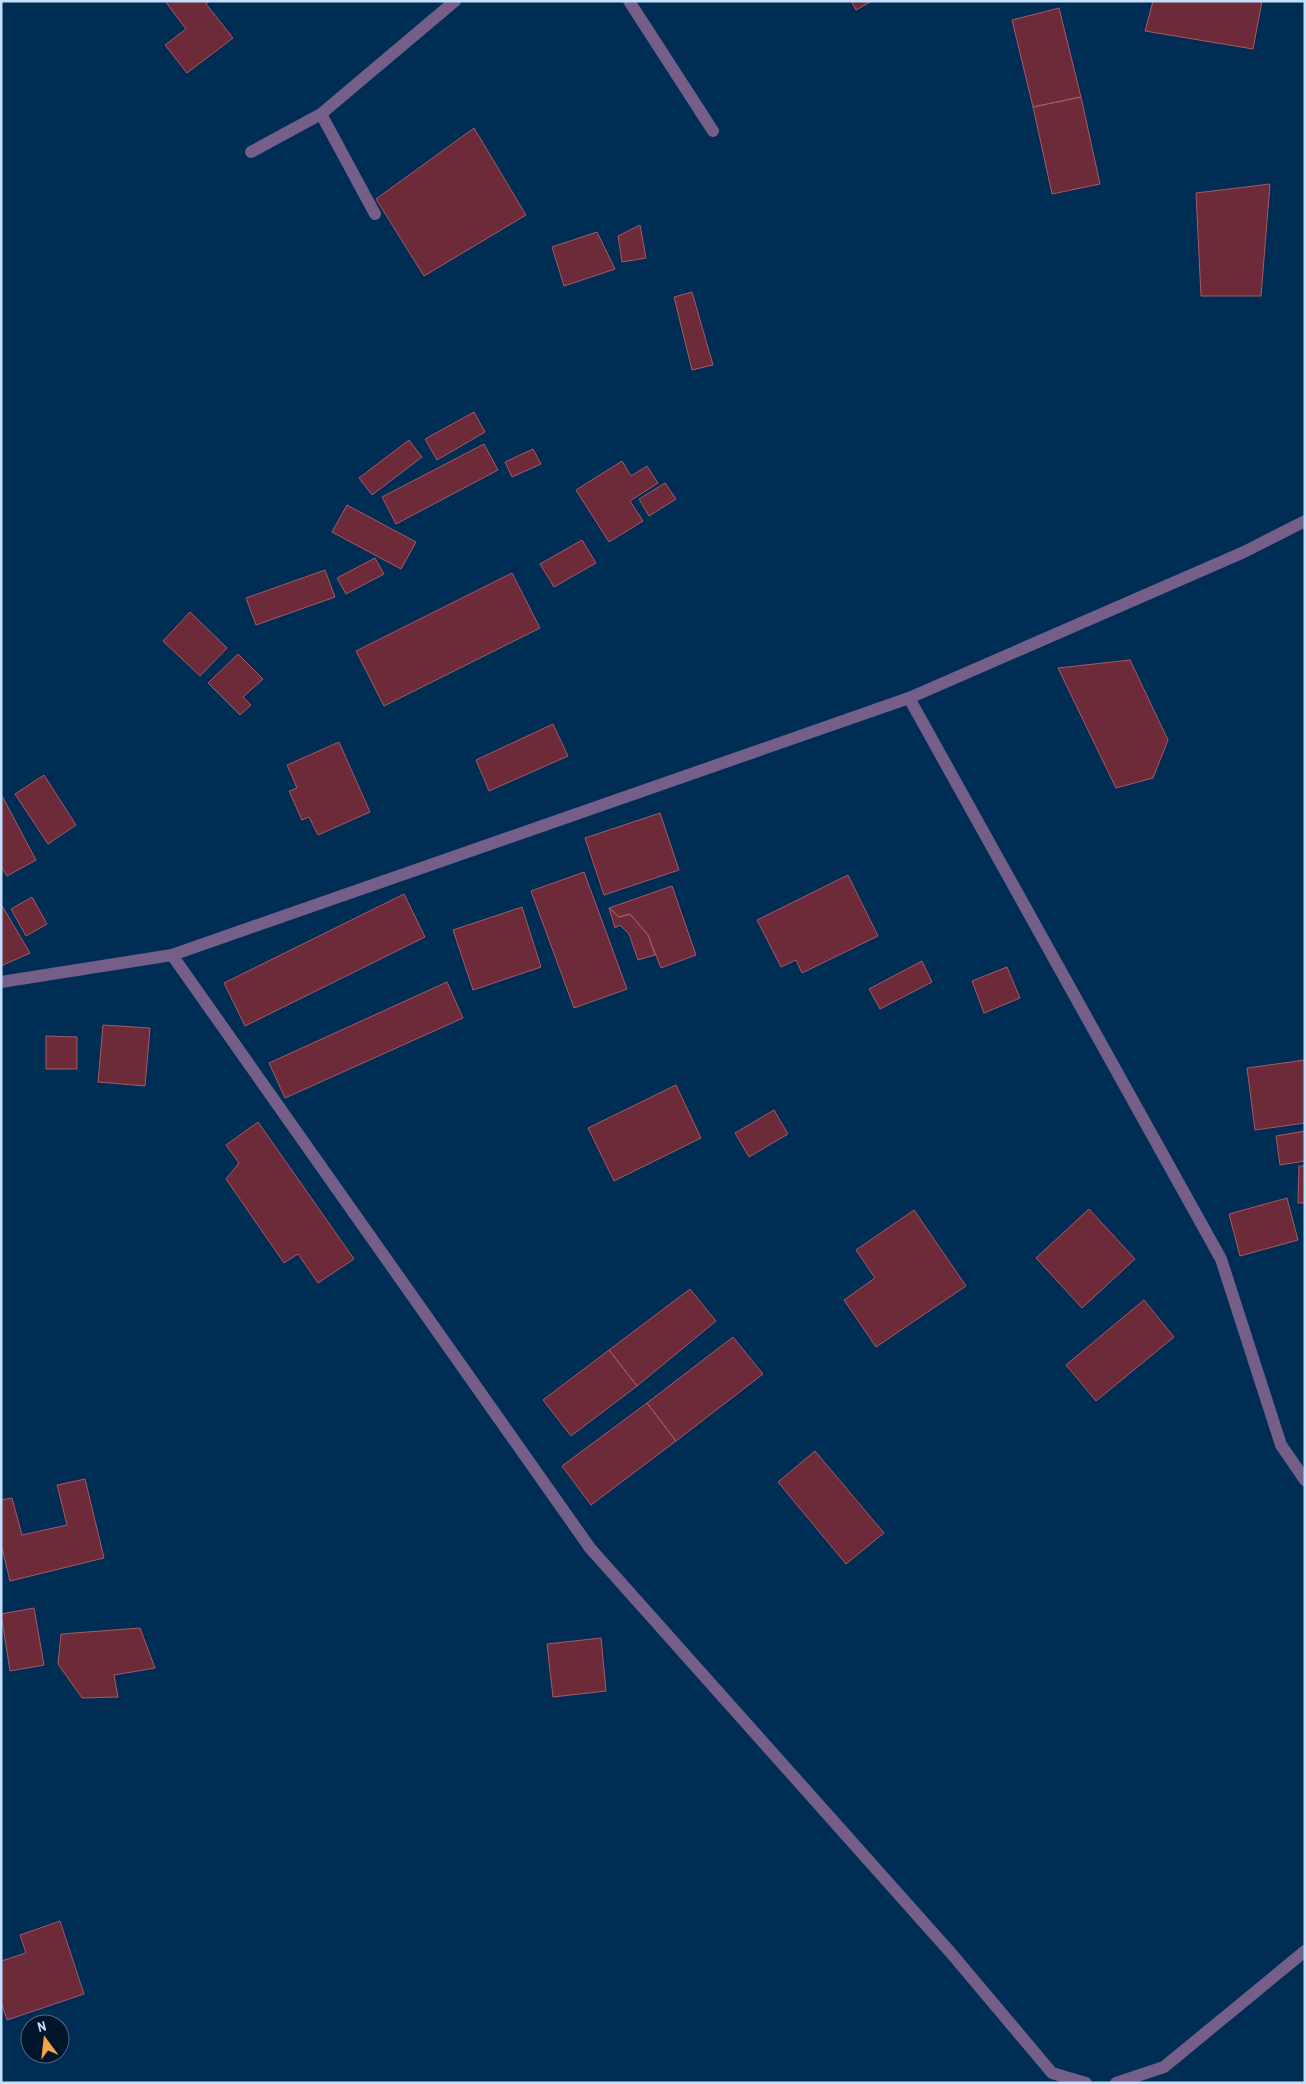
<svg xmlns="http://www.w3.org/2000/svg" width="1306" height="2084" font-family="'Archivo Narrow',sans-serif">
  <rect width="100%" height="100%" fill="#002d53"/>
  <path fill="#6d2b39" stroke="#a75867" d="M165,1H209L206,4L233,38L187,73L165,45L186,29Z
    M851,1H872L856,10Z
    M1153,1H1262L1253,49L1145,31Z
    M1059,8L1081,97L1033,107L1012,20Z
    M1081,97L1100,184L1052,194L1033,107Z
    M474,128L526,215L424,276L376,199Z
    M1270,184L1261,296H1201L1196,193Z
    M640,225L646,258L622,262L618,236Z
    M597,232L615,269L564,286L552,247Z
    M692,292L713,365L692,370L674,297Z
    M474,412L485,432L437,460L425,439Z
    M409,440L422,457L372,495L359,478Z
    M484,444L498,470L396,524L382,497Z
    M533,449L541,464L512,477L505,462Z
    M622,461L631,476L647,466L658,483L630,501L643,521L609,542L576,490Z
    M665,483L676,499L649,516L639,499Z
    M347,505L416,542L401,569L332,532Z
    M582,540L596,563L554,587L540,564Z
    M375,558L384,574L346,594L337,578Z
    M325,570L335,597L256,625L246,598Z
    M512,573L540,628L384,706L356,651Z
    M190,612L227,648L200,676L163,641Z
    M238,654L263,679L243,697L251,705L240,715L208,683Z
    M1130,660L1168,740L1153,778L1116,788L1058,668Z
    M553,724L568,756L489,791L476,760Z
    M339,742L370,812L318,835L309,817L302,820L289,791L297,788L287,765Z
    M44,775L76,825L48,844L15,794Z
    M1,794L36,860L7,876L1,866Z
    M660,813L679,870L604,895L585,838Z
    M584,872L627,989L574,1008L531,891Z
    M848,875L878,936L802,973L796,960L781,967L757,920Z
    M672,886L696,955L661,968L648,935L630,914L619,917L609,908Z
    M404,894L425,937L245,1026L224,983Z
    M32,897L47,924L26,936L11,909Z
    M1,904L30,953L1,966Z
    M522,907L541,967L473,990L453,930Z
    M609,908L619,917L630,914L648,935L655,955L638,960L629,934L620,925L615,928Z
    M922,961L932,982L880,1009L869,989Z
    M1007,967L1020,998L984,1013L972,981Z
    M447,982L463,1018L285,1098L269,1063Z
    M103,1025L150,1028L145,1086L98,1082Z
    M46,1036L77,1037V1069H46Z
    M1305,1060V1123L1255,1130L1247,1068Z
    M676,1085L701,1138L614,1181L588,1128Z
    M774,1110L788,1134L749,1157L735,1133Z
    M258,1122L354,1259L318,1283L298,1254L284,1263L226,1179L239,1163L226,1145Z
    M1305,1131V1161L1280,1165L1276,1136Z
    M1299,1166H1305V1203H1298Z
    M1287,1198L1298,1240L1240,1256L1229,1214Z
    M1089,1209L1135,1259L1082,1308L1036,1258Z
    M914,1210L966,1286L876,1347L844,1300L875,1278L856,1250Z
    M690,1289L716,1321L637,1386L609,1350Z
    M1144,1300L1174,1337L1096,1401L1066,1365Z
    M733,1337L763,1374L676,1441L647,1403Z
    M609,1350L637,1386L571,1436L543,1400Z
    M647,1403L676,1441L591,1505L562,1466Z
    M815,1451L884,1533L846,1564L778,1482Z
    M85,1479L104,1558L10,1581L1,1544V1500L12,1498L22,1535L67,1525L57,1485Z
    M34,1608L44,1665L10,1671L1,1614Z
    M140,1628L155,1668L114,1675L118,1697L82,1698L58,1664L61,1634Z
    M601,1638L606,1691L553,1697L547,1644Z
    M60,1921L84,1994L7,2020L1,2002V1961L26,1953L20,1935Z"/>
  <g fill="none" stroke-linecap="round" stroke-linejoin="round">
    <path stroke="#755e87" stroke-width="12" d="M629,1L713,131
      M321,114L375,214
      M251,152L321,114L455,1
      M909,698L1221,1259L1281,1445L1305,1480
      M172,955L590,1548L951,1953L1052,2073L1086,2083
      M1,982L172,955L909,698L1244,552L1305,521
      M1116,2083L1164,2067L1305,1951"/>
  </g>
  <rect width="1306" height="2084" fill="none" stroke="#c3e0fe" stroke-width="5"/>
  <g transform="translate(45 2039) rotate(345)"><circle r="24" fill="#01152a" stroke="#4f667f"/>
  <path d="M0-4L9 19L0 12L-9 19Z" fill="#f2a541"/>
  <text y="-8" font-size="14" font-weight="bold" text-anchor="middle" fill="#c3e0fe">N</text>
  </g>
</svg>
